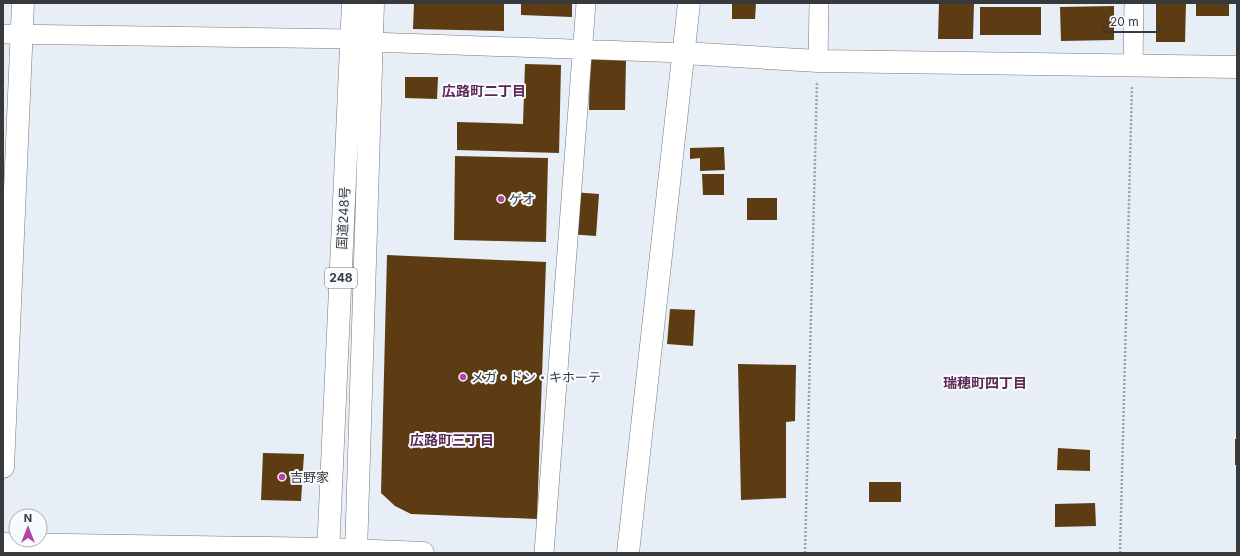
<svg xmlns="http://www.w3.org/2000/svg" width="1240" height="556" font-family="Inter,'Noto Sans JP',sans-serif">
  <rect width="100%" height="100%" fill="#e7eef5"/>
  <path fill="#5d3b13" d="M414,3H504V31L413,29Z
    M521,3H572V17L521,15Z
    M732,3H756L755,19H732Z
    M939,3H974L973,39H938Z
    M1156,3H1186L1185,42H1156Z
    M1196,3H1229V16H1196Z
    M1114,6V40L1061,41L1060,7Z
    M980,7H1041V35H980Z
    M590,59L626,60L625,110H589Z
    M525,64L561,65L559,153L457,150V122L523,124Z
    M405,77H438L437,99L405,98Z
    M724,147L725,170L700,171V158L690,159V148Z
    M455,156L548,158L546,242L454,240Z
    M702,174H724V195H703Z
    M572,192L599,194L596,236L569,234Z
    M747,198H777V220H747Z
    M387,255L546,262L537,519L411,514L395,506L381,493Z
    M670,309L695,310L693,346L667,344Z
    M738,364L796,365L795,421L786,422V498L741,500Z
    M1235,439H1237V465H1235Z
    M1058,448L1090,450V471L1057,470Z
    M263,453L304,454L301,501L261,500Z
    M869,482H901V502H869Z
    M1095,503L1096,526L1055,527V504Z"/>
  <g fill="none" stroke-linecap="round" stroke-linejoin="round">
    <defs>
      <path id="street" d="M3,34L352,39
        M371,42L684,53
        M818,61L819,3
        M1133,66L1134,3
        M544,553L586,3"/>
      <path id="secondary" d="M684,53L818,61L1237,67
        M3,467L23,3
        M3,544L328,549L423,553
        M628,553L689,3"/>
      <path id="highway" d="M328,553L353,3
        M356,553L373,3"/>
    </defs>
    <use href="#street" stroke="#737a80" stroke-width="20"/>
    <use href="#secondary" stroke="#737a80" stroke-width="23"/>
    <use href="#highway" stroke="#737a80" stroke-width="23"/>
    <path stroke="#9ca1a6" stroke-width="2.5" stroke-dasharray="2 2" stroke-linecap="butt" d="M805,553L817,81
      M1120,553L1132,85"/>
    <use href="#street" stroke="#fff" stroke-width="19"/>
    <use href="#secondary" stroke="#fff" stroke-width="22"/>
    <use href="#highway" stroke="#fff" stroke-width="22"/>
  </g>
  <g fill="#b244a3" stroke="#f8fbfe" stroke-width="1.5">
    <circle cx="501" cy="199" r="4"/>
    <circle cx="463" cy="377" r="4"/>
    <circle cx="282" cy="477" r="4"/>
  </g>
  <g text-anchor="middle" stroke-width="4" stroke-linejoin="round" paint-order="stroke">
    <rect fill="#f8fbfe" stroke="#717477" stroke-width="1" x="325" y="268" width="32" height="20" rx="3"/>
    <g font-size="12" font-weight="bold" fill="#373a3d">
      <text x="341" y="282">248</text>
    </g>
    <g font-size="13" fill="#373a3d" stroke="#f8fbfe" text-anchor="start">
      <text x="509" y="204">ゲオ</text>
      <text x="471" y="382">メガ・ドン・キホーテ</text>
      <text x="290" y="482">吉野家</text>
    </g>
    <g font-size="13" fill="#373a3d" stroke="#f8fbfe">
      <text transform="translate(343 218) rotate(-87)" y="5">国道248号</text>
    </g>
    <g font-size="14" font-weight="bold" fill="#5e2856" stroke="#f8fbfe">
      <text x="484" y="96">広路町二丁目</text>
      <text x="985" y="388">瑞穂町四丁目</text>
      <text x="452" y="445">広路町三丁目</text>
    </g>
  </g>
  <rect width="1240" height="556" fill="none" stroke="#373a3d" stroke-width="8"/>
  <g transform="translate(28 528)"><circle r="19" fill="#f8fbfe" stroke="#abaeb1"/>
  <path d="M0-3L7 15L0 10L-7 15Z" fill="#b244a3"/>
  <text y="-6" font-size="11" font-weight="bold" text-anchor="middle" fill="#373a3d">N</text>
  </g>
  <path d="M1104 26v6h55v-6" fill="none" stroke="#373a3d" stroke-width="2"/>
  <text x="1110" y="26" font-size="12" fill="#373a3d" stroke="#f8fbfe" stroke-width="3" paint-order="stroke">20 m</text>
</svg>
